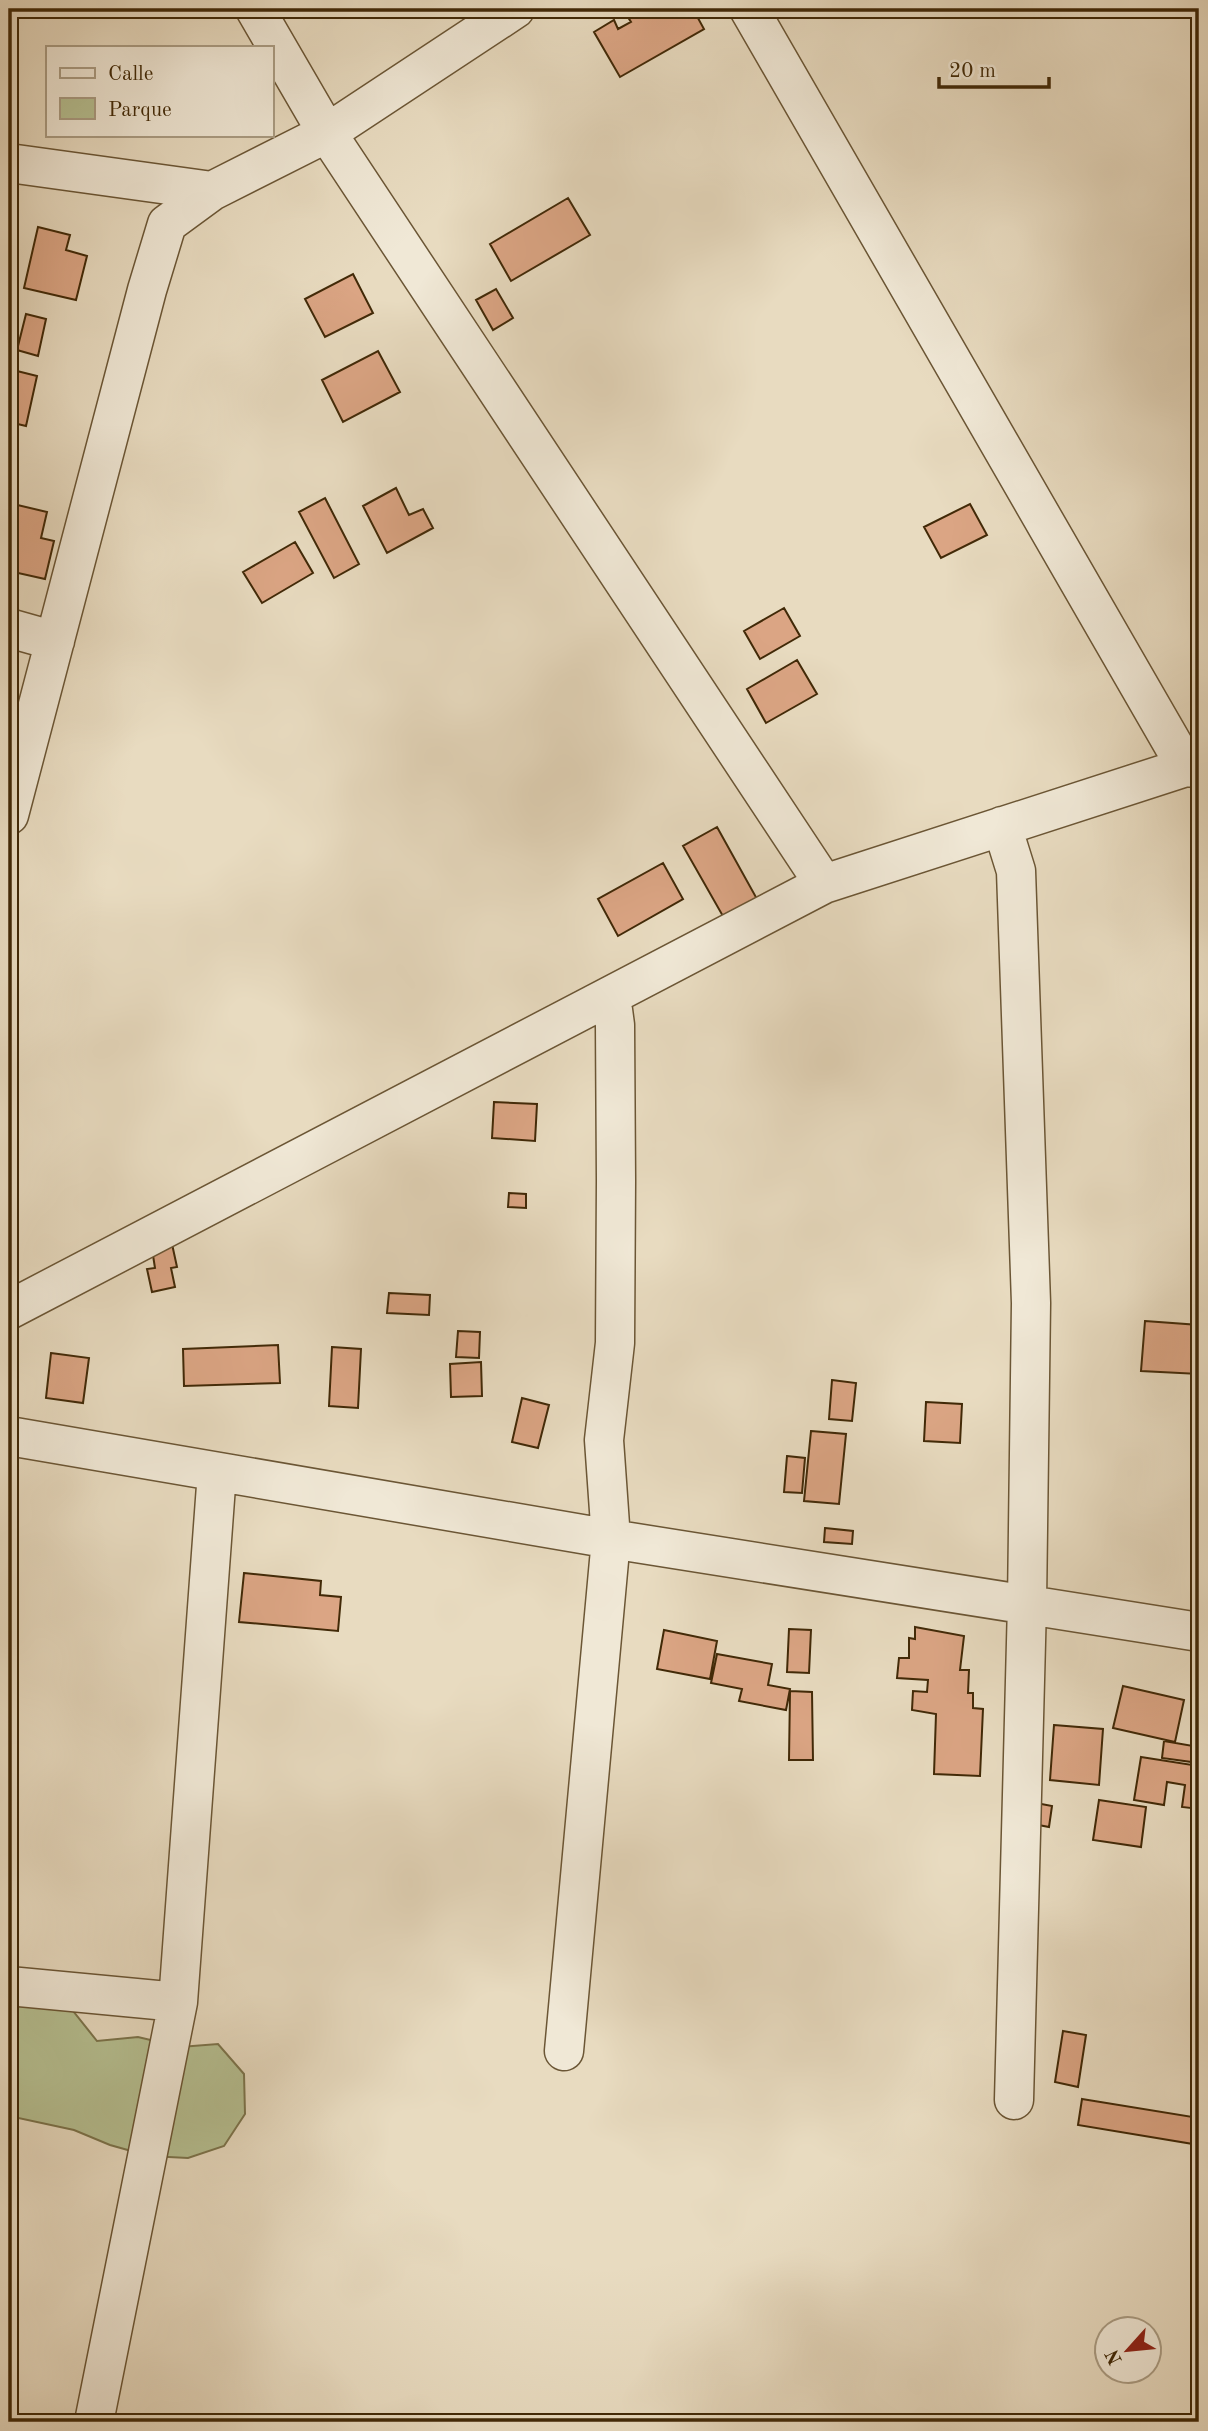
<svg xmlns="http://www.w3.org/2000/svg" width="1208" height="2431" font-family="'Old Standard TT',serif">
  <rect width="100%" height="100%" fill="#e8dbc0"/>
  <filter id="stains"><feTurbulence type="fractalNoise" baseFrequency=".00286" numOctaves="4"/><feColorMatrix values="0 0 0 0 .2 0 0 0 0 .09 0 0 0 0 .02 0 0 0 .5 -.17"/></filter>
  <radialGradient id="worn" r=".72"><stop offset=".6" stop-color="#630" stop-opacity="0"/><stop offset="1" stop-color="#630" stop-opacity=".3"/></radialGradient>
  <path fill="#b6c092" stroke="#7c744c" stroke-width="2" d="M9,1999L73,2011L97,2041L138,2037L180,2047L218,2044L244,2074L245,2114L224,2146L188,2158L149,2156L110,2145L74,2130L9,2116Z"/>
  <path fill="#dba584" stroke="#412907" stroke-width="2" d="M634,9H660L665,17L680,9H693L704,29L620,77L594,32L614,20L618,29L631,22L626,14Z
    M568,198L590,235L511,281L490,244Z
    M38,227L70,235L66,250L87,256L76,300L24,288Z
    M353,274L373,313L325,337L305,299Z
    M496,289L513,318L493,330L476,300Z
    M26,314L46,319L38,356L17,350Z
    M378,351L400,392L343,422L322,380Z
    M9,369L37,376L26,426L9,422Z
    M396,488L409,515L423,509L433,528L387,553L363,506Z
    M325,498L359,564L334,578L299,512Z
    M9,503L47,512L41,538L54,541L45,579L9,571Z
    M970,504L987,535L941,558L924,527Z
    M295,542L313,573L262,603L243,572Z
    M784,608L800,636L760,659L744,631Z
    M797,660L817,694L766,723L747,689Z
    M717,827L757,899L724,918L683,846Z
    M663,863L683,899L618,936L598,899Z
    M494,1102L537,1104L535,1141L492,1138Z
    M509,1193L526,1194V1208L508,1207Z
    M172,1244L177,1267L171,1268L175,1287L152,1292L147,1269L155,1268L152,1249Z
    M389,1293L430,1295L429,1315L387,1313Z
    M1145,1321L1199,1325V1374L1141,1371Z
    M458,1331L480,1332L479,1358L456,1357Z
    M278,1345L280,1383L184,1386L183,1349Z
    M332,1347L361,1349L358,1408L329,1406Z
    M51,1353L89,1358L83,1403L46,1398Z
    M481,1362L482,1396L451,1397L450,1364Z
    M832,1380L856,1383L852,1421L829,1419Z
    M522,1398L549,1405L538,1448L512,1442Z
    M926,1402L962,1404L960,1443L924,1441Z
    M811,1431L846,1434L839,1504L804,1501Z
    M787,1456L805,1458L802,1493L784,1492Z
    M825,1528L853,1531L852,1544L824,1542Z
    M244,1573L321,1581L320,1595L341,1597L338,1631L239,1622Z
    M915,1627L964,1636L960,1670H969L968,1693H973V1708L983,1709L980,1776L934,1774L936,1714L912,1710L913,1691L927,1692L928,1680L897,1678L899,1658H909V1638L915,1639Z
    M789,1629L811,1630L809,1673L787,1672Z
    M664,1630L717,1641L710,1679L657,1669Z
    M717,1654L772,1664L768,1685L790,1689L786,1710L739,1701L742,1689L711,1683Z
    M1123,1686L1184,1700L1175,1742L1113,1728Z
    M790,1691L812,1692L813,1760H789Z
    M1054,1725L1103,1729L1099,1785L1050,1780Z
    M1164,1741L1199,1747V1763L1162,1758Z
    M1141,1757L1199,1766V1809L1182,1807L1185,1785L1167,1782L1164,1805L1134,1800Z
    M1099,1800L1146,1807L1141,1847L1093,1840Z
    M1031,1802L1052,1806L1049,1827L1028,1823Z
    M1063,2031L1086,2035L1078,2087L1055,2082Z
    M1082,2099L1199,2118V2145L1078,2125Z"/>
  <g fill="none" stroke-linecap="round" stroke-linejoin="round">
    <defs>
      <path id="minor" d="M255,9L327,133L824,884
        M749,9L1186,767
        M9,163L212,191
        M9,628L55,641
        M9,815L147,290L167,224L212,191L327,133L515,9
        M1002,826L1016,871L1031,1303L1027,1604L1014,2100
        M9,1310L824,884L1186,767L1199,768
        M9,1436L611,1539L1199,1632
        M9,1986L178,2002
        M564,2051L611,1539L604,1440L615,1343L616,1181L615,1025L613,1010L606,998
        M94,2422L178,2002L217,1472"/>
    </defs>
    <use href="#minor" stroke="#6b5635" stroke-width="41"/>
    <use href="#minor" stroke="#f0e8d6" stroke-width="38"/>
  </g>
  <rect width="1208" height="2431" fill="none" stroke="#e8dbc0" stroke-width="35"/>
  <rect x="10" y="10" width="1187" height="2410" fill="none" stroke="#412907" stroke-width="3.5"/>
  <rect x="18" y="18" width="1173" height="2396" fill="none" stroke="#412907" stroke-width="2"/>
  <rect x="46" y="46" width="228" height="91" fill="#f0e8d6" stroke="#aa9c83" stroke-width="2"/>
  <rect x="60" y="68" width="35" height="10" fill="#f0e8d6" stroke="#aa9c83" stroke-width="2"/>
  <text x="108" y="80" font-size="21" fill="#412907">Calle</text>
  <rect x="60" y="98" width="35" height="21" fill="#b6c092" stroke="#aa9c83" stroke-width="2"/>
  <text x="108" y="116" font-size="21" fill="#412907">Parque</text>
  <g transform="translate(1128 2350) rotate(243)"><circle r="33" fill="#f0e8d6" stroke="#aa9c83" stroke-width="2"/>
  <path d="M0-5L12 26L0 18L-12 26Z" fill="#8f2418"/>
  <text y="-10" font-size="19" font-weight="bold" text-anchor="middle" fill="#412907">N</text>
  </g>
  <path d="M939 77v10h110v-10" fill="none" stroke="#412907" stroke-width="3.5"/>
  <text x="949" y="77" font-size="21" fill="#412907" stroke="#f0e8d6" stroke-width="5" paint-order="stroke">20 m</text>
  <rect width="100%" height="100%" filter="url(#stains)"/>
  <rect width="100%" height="100%" fill="url(#worn)"/>
</svg>
